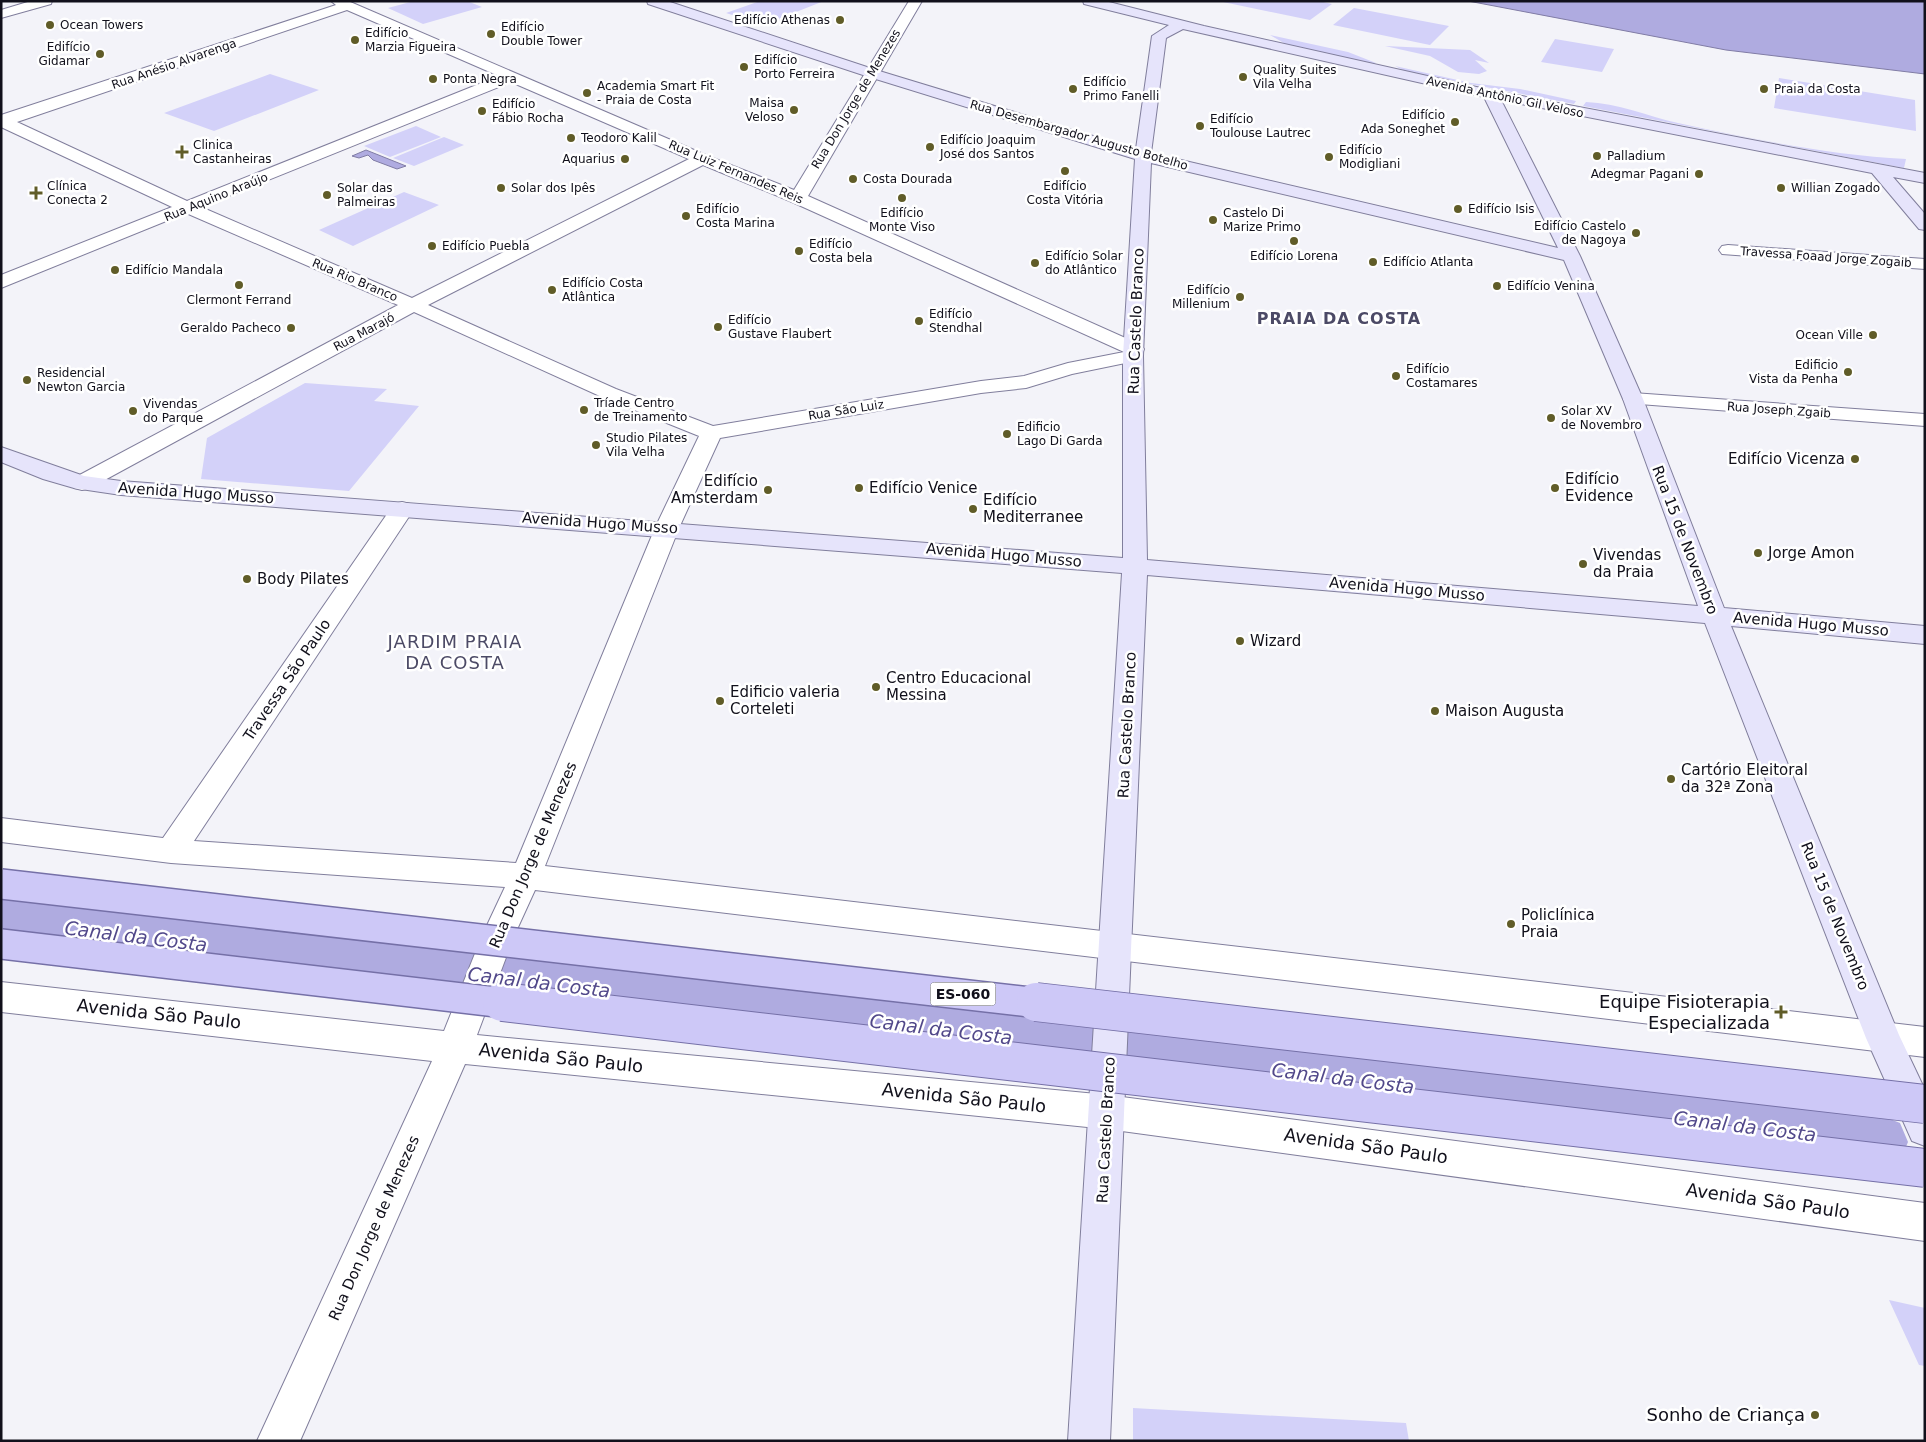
<svg xmlns="http://www.w3.org/2000/svg" width="1926" height="1442" font-family="'DejaVu Sans',sans-serif">
  <rect width="100%" height="100%" fill="#f3f3f9"/>
  <path fill="#d3d1f9" d="M414,1H467L482,7L423,24L388,8Z
    M760,1H824L763,25L726,13Z
    M1319,1L1332,4L1310,20L1223,2Z
    M1354,8L1449,26L1430,45L1333,25Z
    M1270,35L1348,52L1376,63L1371,64L1289,46Z
    M1555,39L1614,49L1602,72L1541,62Z
    M1385,46L1470,50L1489,63L1475,60L1487,71L1479,74L1458,72L1430,56Z
    M1395,66L1471,83L1520,89L1576,101L1574,104L1470,84L1405,71Z
    M270,74L319,90L214,131L164,113Z
    M1779,78L1915,100L1916,131L1774,108Z
    M1586,102C1618,103 1647,116 1678,123C1753,139 1829,155 1906,159L1904,168L1583,106Z
    M416,126L441,137L390,157L364,146Z
    M444,137L464,145L414,166L393,158Z
    M404,192L439,205L353,246L319,230Z
    M305,383L387,389L374,401L419,406L349,491L201,479L207,438Z
    M1889,1300L1925,1308V1366L1919,1365Z
    M1133,1408L1406,1423L1409,1441H1133Z"/>
  <path fill="#afabe0" stroke="#807ca5" d="M1468,1H1925V74L1726,50Z
    M366,150L406,166L397,169L373,160L368,155L359,158L352,156Z"/>
  <g fill="none" stroke-linecap="round" stroke-linejoin="round">
    <path fill="#afabe0" fill-rule="evenodd" d="M1,898C190,923 379,940 568,962C1005,1013 1442,1065 1880,1115L1900,1123L1908,1142L1900,1161L1880,1169C1442,1116 1005,1061 568,1007C379,983 190,965 1,938Z"/>
    <defs>
      <path id="street" d="M31,1H52L51,4L1,18V10Z
        M331,1H348L708,156L794,190L909,1H922L808,196L1141,345L1144,349L1140,360L1072,374L1026,388L981,393L720,438L679,528L545,866L1925,1027V1057L535,890L514,936L477,1035L1107,1095L1925,1203V1241L1107,1129L465,1064L300,1441H257L432,1061L1,1012V982L444,1031L482,936L505,887L171,863L1,842V818L163,838L394,504L402,502L410,504L414,509L194,841L516,863L655,528L699,436L602,397L414,312L90,488L82,490L74,488L71,483L74,478L398,305L186,213L1,288V275L172,207L1,127V115L336,5ZM347,10L499,76L187,201L17,122ZM511,82L689,159L412,298L201,207ZM703,165L792,202L1124,352L1068,363L1024,376L981,381L713,426L616,389L428,305Z
        M1728,245L1925,259V269L1722,254L1719,250L1722,246Z
        M1633,393L1925,414V426L1626,403L1623,399L1626,395Z"/>
      <path id="secondary" d="M647,1H667L876,70L1136,149L1152,36L1169,25L1084,4L1083,1H1105L1204,26L1490,90L1925,173V183L1893,177L1925,214V230L1919,229L1872,173L1501,100L1580,256L1643,399L1724,608L1925,626V644L1731,626L1899,1035L1925,1090V1146L1912,1141L1866,1038L1705,623L1147,575L1110,1441H1068L1122,573L121,495L74,488L43,479L1,462V447L84,476L121,481L1123,558V356L1135,159L866,76L648,4ZM1183,29L1484,97L1558,248L1151,153L1166,38ZM1151,163L1564,260L1623,399L1698,606L1147,560L1143,356Z"/>
    </defs>
    <use href="#street" stroke="#807e9c" stroke-width="2"/>
    <use href="#secondary" stroke="#807e9c" stroke-width="2"/>
    <use href="#street" fill="#fff" fill-rule="evenodd"/>
    <use href="#secondary" fill="#e6e4fb" fill-rule="evenodd"/>
    <defs>
      <path id="primary-bridge-far1" d="M1,884L1047,1004
        M1,944L513,1004"/>
      <path id="primary-bridge" d="M502,1002L1925,1168
        M1036,1002L1925,1104"/>
    </defs>
    <use href="#primary-bridge-far1" stroke="#7570a7" stroke-width="32" stroke-linecap="butt"/>
    <use href="#primary-bridge" stroke="#7570a7" stroke-width="40" stroke-linecap="butt"/>
    <use href="#primary-bridge-far1" stroke="#cdc8f7" stroke-width="29"/>
    <use href="#primary-bridge" stroke="#cdc8f7" stroke-width="38"/>
  </g>
  <g fill="#605c28" stroke="#fff" stroke-width="2">
    <circle cx="840" cy="20" r="5"/>
    <circle cx="50" cy="25" r="5"/>
    <circle cx="491" cy="34" r="5"/>
    <circle cx="355" cy="40" r="5"/>
    <circle cx="100" cy="54" r="5"/>
    <circle cx="744" cy="67" r="5"/>
    <circle cx="1243" cy="77" r="5"/>
    <circle cx="433" cy="79" r="5"/>
    <circle cx="1073" cy="89" r="5"/>
    <circle cx="1764" cy="89" r="5"/>
    <circle cx="587" cy="93" r="5"/>
    <circle cx="794" cy="110" r="5"/>
    <circle cx="482" cy="111" r="5"/>
    <circle cx="1455" cy="122" r="5"/>
    <circle cx="1200" cy="126" r="5"/>
    <circle cx="571" cy="138" r="5"/>
    <circle cx="930" cy="147" r="5"/>
    <path d="M179.5 144.5h5v5h5v5h-5v5h-5v-5h-5v-5h5z"/>
    <circle cx="1597" cy="156" r="5"/>
    <circle cx="1329" cy="157" r="5"/>
    <circle cx="625" cy="159" r="5"/>
    <circle cx="1065" cy="171" r="5"/>
    <circle cx="1699" cy="174" r="5"/>
    <circle cx="853" cy="179" r="5"/>
    <circle cx="501" cy="188" r="5"/>
    <circle cx="1781" cy="188" r="5"/>
    <path d="M33.5 185.5h5v5h5v5h-5v5h-5v-5h-5v-5h5z"/>
    <circle cx="327" cy="195" r="5"/>
    <circle cx="902" cy="198" r="5"/>
    <circle cx="1458" cy="209" r="5"/>
    <circle cx="686" cy="216" r="5"/>
    <circle cx="1213" cy="220" r="5"/>
    <circle cx="1636" cy="233" r="5"/>
    <circle cx="1294" cy="241" r="5"/>
    <circle cx="432" cy="246" r="5"/>
    <circle cx="799" cy="251" r="5"/>
    <circle cx="1373" cy="262" r="5"/>
    <circle cx="1035" cy="263" r="5"/>
    <circle cx="115" cy="270" r="5"/>
    <circle cx="239" cy="285" r="5"/>
    <circle cx="1497" cy="286" r="5"/>
    <circle cx="552" cy="290" r="5"/>
    <circle cx="1240" cy="297" r="5"/>
    <circle cx="919" cy="321" r="5"/>
    <circle cx="718" cy="327" r="5"/>
    <circle cx="291" cy="328" r="5"/>
    <circle cx="1873" cy="335" r="5"/>
    <circle cx="1848" cy="372" r="5"/>
    <circle cx="1396" cy="376" r="5"/>
    <circle cx="27" cy="380" r="5"/>
    <circle cx="584" cy="410" r="5"/>
    <circle cx="133" cy="411" r="5"/>
    <circle cx="1551" cy="418" r="5"/>
    <circle cx="1007" cy="434" r="5"/>
    <circle cx="596" cy="445" r="5"/>
    <circle cx="1855" cy="459" r="5"/>
    <circle cx="859" cy="488" r="5"/>
    <circle cx="1555" cy="488" r="5"/>
    <circle cx="768" cy="490" r="5"/>
    <circle cx="973" cy="509" r="5"/>
    <circle cx="1758" cy="553" r="5"/>
    <circle cx="1583" cy="564" r="5"/>
    <circle cx="247" cy="579" r="5"/>
    <circle cx="1240" cy="641" r="5"/>
    <circle cx="876" cy="687" r="5"/>
    <circle cx="720" cy="701" r="5"/>
    <circle cx="1435" cy="711" r="5"/>
    <circle cx="1671" cy="779" r="5"/>
    <circle cx="1511" cy="924" r="5"/>
    <path d="M1778.5 1004.5h5v5h5v5h-5v5h-5v-5h-5v-5h5z"/>
    <circle cx="1815" cy="1415" r="5"/>
  </g>
  <g text-anchor="middle" stroke-width="5" stroke-linejoin="round" paint-order="stroke">
    <g font-size="12" fill="#11101b" stroke="#fff" text-anchor="start">
      <text x="830" y="24" text-anchor="end">Edifício Athenas</text>
      <text x="60" y="29">Ocean Towers</text>
      <text x="501" y="31">Edifício<tspan x="501" dy="14">Double Tower</tspan></text>
      <text x="365" y="37">Edifício<tspan x="365" dy="14">Marzia Figueira</tspan></text>
      <text x="90" y="51" text-anchor="end">Edifício<tspan x="90" dy="14">Gidamar</tspan></text>
      <text x="754" y="64">Edifício<tspan x="754" dy="14">Porto Ferreira</tspan></text>
      <text x="1253" y="74">Quality Suites<tspan x="1253" dy="14">Vila Velha</tspan></text>
      <text x="443" y="83">Ponta Negra</text>
      <text x="1083" y="86">Edifício<tspan x="1083" dy="14">Primo Fanelli</tspan></text>
      <text x="597" y="90">Academia Smart Fit<tspan x="597" dy="14">- Praia de Costa</tspan></text>
      <text x="1774" y="93">Praia da Costa</text>
      <text x="784" y="107" text-anchor="end">Maisa<tspan x="784" dy="14">Veloso</tspan></text>
      <text x="492" y="108">Edifício<tspan x="492" dy="14">Fábio Rocha</tspan></text>
      <text x="1445" y="119" text-anchor="end">Edifício<tspan x="1445" dy="14">Ada Soneghet</tspan></text>
      <text x="1210" y="123">Edifício<tspan x="1210" dy="14">Toulouse Lautrec</tspan></text>
      <text x="581" y="142">Teodoro Kalil</text>
      <text x="940" y="144">Edifício Joaquim<tspan x="940" dy="14">José dos Santos</tspan></text>
      <text x="193" y="149">Clinica<tspan x="193" dy="14">Castanheiras</tspan></text>
      <text x="1339" y="154">Edifício<tspan x="1339" dy="14">Modigliani</tspan></text>
      <text x="1607" y="160">Palladium</text>
      <text x="615" y="163" text-anchor="end">Aquarius</text>
      <text x="1689" y="178" text-anchor="end">Adegmar Pagani</text>
      <text x="863" y="183">Costa Dourada</text>
      <text x="47" y="190">Clínica<tspan x="47" dy="14">Conecta 2</tspan></text>
      <text x="1065" y="190" text-anchor="middle">Edifício<tspan x="1065" dy="14">Costa Vitória</tspan></text>
      <text x="337" y="192">Solar das<tspan x="337" dy="14">Palmeiras</tspan></text>
      <text x="511" y="192">Solar dos Ipês</text>
      <text x="1791" y="192">Willian Zogado</text>
      <text x="696" y="213">Edifício<tspan x="696" dy="14">Costa Marina</tspan></text>
      <text x="1468" y="213">Edifício Isis</text>
      <text x="902" y="217" text-anchor="middle">Edifício<tspan x="902" dy="14">Monte Viso</tspan></text>
      <text x="1223" y="217">Castelo Di<tspan x="1223" dy="14">Marize Primo</tspan></text>
      <text x="1626" y="230" text-anchor="end">Edifício Castelo<tspan x="1626" dy="14">de Nagoya</tspan></text>
      <text x="809" y="248">Edifício<tspan x="809" dy="14">Costa bela</tspan></text>
      <text x="442" y="250">Edifício Puebla</text>
      <text x="1045" y="260">Edifício Solar<tspan x="1045" dy="14">do Atlântico</tspan></text>
      <text x="1294" y="260" text-anchor="middle">Edifício Lorena</text>
      <text x="1383" y="266">Edifício Atlanta</text>
      <text x="125" y="274">Edifício Mandala</text>
      <text x="562" y="287">Edifício Costa<tspan x="562" dy="14">Atlântica</tspan></text>
      <text x="1507" y="290">Edifício Venina</text>
      <text x="1230" y="294" text-anchor="end">Edifício<tspan x="1230" dy="14">Millenium</tspan></text>
      <text x="239" y="304" text-anchor="middle">Clermont Ferrand</text>
      <text x="929" y="318">Edifício<tspan x="929" dy="14">Stendhal</tspan></text>
      <text x="728" y="324">Edifício<tspan x="728" dy="14">Gustave Flaubert</tspan></text>
      <text x="281" y="332" text-anchor="end">Geraldo Pacheco</text>
      <text x="1863" y="339" text-anchor="end">Ocean Ville</text>
      <text x="1838" y="369" text-anchor="end">Edificio<tspan x="1838" dy="14">Vista da Penha</tspan></text>
      <text x="1406" y="373">Edifício<tspan x="1406" dy="14">Costamares</tspan></text>
      <text x="37" y="377">Residencial<tspan x="37" dy="14">Newton Garcia</tspan></text>
      <text x="594" y="407">Tríade Centro<tspan x="594" dy="14">de Treinamento</tspan></text>
      <text x="143" y="408">Vivendas<tspan x="143" dy="14">do Parque</tspan></text>
      <text x="1561" y="415">Solar XV<tspan x="1561" dy="14">de Novembro</tspan></text>
      <text x="1017" y="431">Edificio<tspan x="1017" dy="14">Lago Di Garda</tspan></text>
      <text x="606" y="442">Studio Pilates<tspan x="606" dy="14">Vila Velha</tspan></text>
    </g>
    <g font-size="12" fill="#11101b" stroke="#fff">
      <text transform="translate(174 64) rotate(-19)" y="4">Rua Anésio Alvarenga</text>
      <text transform="translate(1505 97) rotate(12)" y="4">Avenida Antônio Gil Veloso</text>
      <text transform="translate(856 99) rotate(-59)" y="4">Rua Don Jorge de Menezes</text>
      <text transform="translate(1079 135) rotate(16)" y="4">Rua Desembargador Augusto Botelho</text>
      <text transform="translate(736 172) rotate(23)" y="4">Rua Luiz Fernandes Reis</text>
      <text transform="translate(216 197) rotate(-22)" y="4">Rua Aquino Araújo</text>
      <text transform="translate(1826 257) rotate(4)" y="4">Travessa Foaad Jorge Zogaib</text>
      <text transform="translate(355 280) rotate(23)" y="4">Rua Rio Branco</text>
      <text transform="translate(364 332) rotate(-28)" y="4">Rua Marajó</text>
      <text transform="translate(846 410) rotate(-9)" y="4">Rua São Luiz</text>
      <text transform="translate(1779 410) rotate(4)" y="4">Rua Joseph Zgaib</text>
    </g>
    <rect fill="#fff" stroke="#58585f" stroke-width="1" x="930.5" y="982.5" width="65" height="23" rx="4"/>
    <g font-size="14" font-weight="bold" fill="#11101b">
      <text x="963" y="999">ES-060</text>
    </g>
    <g font-size="15" fill="#11101b" stroke="#fff">
      <text transform="translate(1136 321) rotate(-88)" y="5">Rua Castelo Branco</text>
      <text transform="translate(196 493) rotate(4)" y="5">Avenida Hugo Musso</text>
      <text transform="translate(600 523) rotate(4)" y="5">Avenida Hugo Musso</text>
      <text transform="translate(1685 540) rotate(69)" y="5">Rua 15 de Novembro</text>
      <text transform="translate(1004 555) rotate(5)" y="5">Avenida Hugo Musso</text>
      <text transform="translate(1407 589) rotate(5)" y="5">Avenida Hugo Musso</text>
      <text transform="translate(1811 624) rotate(5)" y="5">Avenida Hugo Musso</text>
      <text transform="translate(287 680) rotate(-56)" y="5">Travessa São Paulo</text>
      <text transform="translate(1127 725) rotate(-87)" y="5">Rua Castelo Branco</text>
      <text transform="translate(533 855) rotate(-67)" y="5">Rua Don Jorge de Menezes</text>
      <text transform="translate(1835 916) rotate(68)" y="5">Rua 15 de Novembro</text>
      <text transform="translate(1106 1130) rotate(-87)" y="5">Rua Castelo Branco</text>
      <text transform="translate(374 1228) rotate(-66)" y="5">Rua Don Jorge de Menezes</text>
    </g>
    <g font-size="15" fill="#11101b" stroke="#fff" text-anchor="start">
      <text x="1845" y="464" text-anchor="end">Edifício Vicenza</text>
      <text x="1565" y="484">Edifício<tspan x="1565" dy="17">Evidence</tspan></text>
      <text x="758" y="486" text-anchor="end">Edifício<tspan x="758" dy="17">Amsterdam</tspan></text>
      <text x="869" y="493">Edifício Venice</text>
      <text x="983" y="505">Edifício<tspan x="983" dy="17">Mediterranee</tspan></text>
      <text x="1768" y="558">Jorge Amon</text>
      <text x="1593" y="560">Vivendas<tspan x="1593" dy="17">da Praia</tspan></text>
      <text x="257" y="584">Body Pilates</text>
      <text x="1250" y="646">Wizard</text>
      <text x="886" y="683">Centro Educacional<tspan x="886" dy="17">Messina</tspan></text>
      <text x="730" y="697">Edificio valeria<tspan x="730" dy="17">Corteleti</tspan></text>
      <text x="1445" y="716">Maison Augusta</text>
      <text x="1681" y="775">Cartório Eleitoral<tspan x="1681" dy="17">da 32ª Zona</tspan></text>
      <text x="1521" y="920">Policlínica<tspan x="1521" dy="17">Praia</tspan></text>
    </g>
    <g font-size="16" font-weight="bold" letter-spacing="1" fill="#4c4a66" stroke="#fff">
      <text x="1339" y="324">PRAIA DA COSTA</text>
    </g>
    <g font-size="18" letter-spacing="1" fill="#4c4a66" stroke="#fff">
      <text x="455" y="648">JARDIM PRAIA<tspan x="455" dy="21">DA COSTA</tspan></text>
    </g>
    <g font-size="18" fill="#11101b" stroke="#fff" text-anchor="end">
      <text x="1770" y="1008">Equipe Fisioterapia<tspan x="1770" dy="21">Especializada</tspan></text>
      <text x="1805" y="1421">Sonho de Criança</text>
    </g>
    <g font-size="18" fill="#11101b" stroke="#fff">
      <text transform="translate(159 1014) rotate(6)" y="6">Avenida São Paulo</text>
      <text transform="translate(561 1058) rotate(6)" y="6">Avenida São Paulo</text>
      <text transform="translate(964 1098) rotate(6)" y="6">Avenida São Paulo</text>
      <text transform="translate(1366 1146) rotate(8)" y="6">Avenida São Paulo</text>
      <text transform="translate(1768 1201) rotate(8)" y="6">Avenida São Paulo</text>
    </g>
    <g font-size="19" font-style="italic" fill="#51488a" stroke="#fff">
      <text transform="translate(136 936) rotate(7)" y="7">Canal da Costa</text>
      <text transform="translate(539 982) rotate(7)" y="7">Canal da Costa</text>
      <text transform="translate(941 1029) rotate(7)" y="7">Canal da Costa</text>
      <text transform="translate(1343 1078) rotate(7)" y="7">Canal da Costa</text>
      <text transform="translate(1745 1126) rotate(7)" y="7">Canal da Costa</text>
    </g>
  </g>
  <rect width="1926" height="1442" fill="none" stroke="#11101b" stroke-width="5"/>
</svg>
